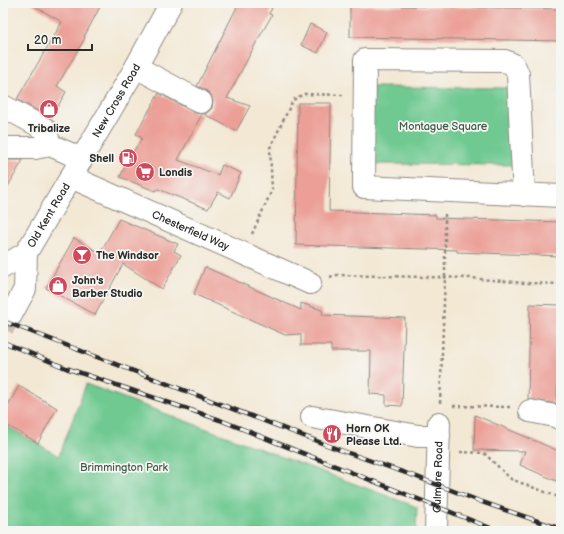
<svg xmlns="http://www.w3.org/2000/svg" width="564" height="534" font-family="'Balsamiq Sans',sans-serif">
  <rect width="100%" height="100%" fill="#f6f6f2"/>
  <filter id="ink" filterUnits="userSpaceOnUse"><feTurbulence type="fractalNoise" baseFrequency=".025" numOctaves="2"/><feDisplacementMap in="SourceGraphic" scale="8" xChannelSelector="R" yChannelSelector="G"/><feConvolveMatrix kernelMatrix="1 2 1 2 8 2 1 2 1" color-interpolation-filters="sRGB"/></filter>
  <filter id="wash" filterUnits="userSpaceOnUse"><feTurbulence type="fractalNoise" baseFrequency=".012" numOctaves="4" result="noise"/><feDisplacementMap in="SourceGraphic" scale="16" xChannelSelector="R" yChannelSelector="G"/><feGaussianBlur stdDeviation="0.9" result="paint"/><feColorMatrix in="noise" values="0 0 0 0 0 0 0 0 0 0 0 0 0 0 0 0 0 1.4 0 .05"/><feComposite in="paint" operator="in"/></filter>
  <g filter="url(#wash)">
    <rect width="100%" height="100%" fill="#f3e8d4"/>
    <path fill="#6fc991" stroke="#4d7a5e" d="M372,87L514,88L513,165L371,164Z
      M86,384L417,507L416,531H3V424L59,456Z"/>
    <g id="blocks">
      <path fill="#eb9f96" d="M29,3H102L84,37L85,38L57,86L66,92L51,118L17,99L62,22Z
        M239,3H262L272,8L269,14L272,15L256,43L227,98L250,106L236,131L204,114L208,112L212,108L213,101L211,95L207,91L197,86Z
        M350,5L561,9V41L350,37Z
        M310,24L327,32L318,53L301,45Z
        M159,93L195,113L202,114L178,160L218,175L222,165L241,173L230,198L218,192L208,209L158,189L155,191L120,177L128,160L142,138L136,134Z
        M298,103H331L329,211L436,215V218L561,222V256L457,252V250L296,245Z
        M3,160H23L3,195Z
        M119,219L178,244L174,251L181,255L162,289L123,264L95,315L46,288L74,238L100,253Z
        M205,267L301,310V303L322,310L323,315L405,318L402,406L386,405V395L370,394L371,351H331V345H301V334L285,335L194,294Z
        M530,304L561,305V338H558L557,404L528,399Z
        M19,386L57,408L38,443L3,423V414Z
        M475,415L561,452V483L520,465L525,451L474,450Z"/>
    </g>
  </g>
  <g filter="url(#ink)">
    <use href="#blocks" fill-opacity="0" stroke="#8f8a80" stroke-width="1"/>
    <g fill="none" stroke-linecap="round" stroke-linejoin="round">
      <path stroke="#cbc2b2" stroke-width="22" stroke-dasharray="22 11" stroke-linecap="butt" d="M3,328L11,315"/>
      <defs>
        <g id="minor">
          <path d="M136,67L201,102"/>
          <path d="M3,106L45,129L50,145"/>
          <path d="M3,148H35L50,145L82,159"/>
          <path id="s1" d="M71,177L310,283"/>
          <path d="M524,195L518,74L514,65L505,61L365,60L364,187L561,196"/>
          <path d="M530,411L555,416L561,419"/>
          <path d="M312,417L418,436H439"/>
          <path id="s2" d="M436,531L439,423"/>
        </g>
        <g id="highway">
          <path id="s3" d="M3,267L26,253L136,67L171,3"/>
          <path d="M11,315L25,289L26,253"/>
        </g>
      </defs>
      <use href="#minor" stroke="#8f8a80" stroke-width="24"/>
      <use href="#highway" stroke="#8f8a80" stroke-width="24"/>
      <path stroke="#8f8a80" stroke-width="2.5" stroke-dasharray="3 3" stroke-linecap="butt" d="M252,234L272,190L270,148L293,100L304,94L343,95
        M330,277L337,275L470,278L525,283L561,284
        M440,403L445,277V212
        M453,406L510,407
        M460,452L484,453L511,479L561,498
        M3,530L4,531"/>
      <use href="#minor" stroke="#fff" stroke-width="22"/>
      <use href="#highway" stroke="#fff" stroke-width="22"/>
      <defs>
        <path id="rail" d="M3,321L340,450L417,477L482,502L561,529
          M3,342L66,368L220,420L498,531"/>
      </defs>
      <use href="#rail" stroke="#2b2b2b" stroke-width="4.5"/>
      <use href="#rail" stroke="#f6f6f2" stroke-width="3" stroke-dasharray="9" stroke-linecap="butt"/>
    </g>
  </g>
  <defs>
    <symbol id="shop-disc" viewBox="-11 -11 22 22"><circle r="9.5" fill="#d1495b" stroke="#f6f6f2"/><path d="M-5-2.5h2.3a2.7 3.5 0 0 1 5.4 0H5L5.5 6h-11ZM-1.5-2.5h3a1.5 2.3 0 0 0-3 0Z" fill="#fff"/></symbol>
    <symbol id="fuel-disc" viewBox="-11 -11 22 22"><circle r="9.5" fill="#d1495b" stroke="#f6f6f2"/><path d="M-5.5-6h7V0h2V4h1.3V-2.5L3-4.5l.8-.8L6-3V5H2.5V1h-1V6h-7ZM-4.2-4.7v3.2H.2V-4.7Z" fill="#fff"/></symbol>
    <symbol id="supermarket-disc" viewBox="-11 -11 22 22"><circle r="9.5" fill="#d1495b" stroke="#f6f6f2"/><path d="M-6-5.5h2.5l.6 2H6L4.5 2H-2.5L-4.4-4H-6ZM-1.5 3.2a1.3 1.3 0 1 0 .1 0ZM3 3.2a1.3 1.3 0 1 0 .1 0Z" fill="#fff"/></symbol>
    <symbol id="bar-disc" viewBox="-11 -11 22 22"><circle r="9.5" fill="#d1495b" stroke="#f6f6f2"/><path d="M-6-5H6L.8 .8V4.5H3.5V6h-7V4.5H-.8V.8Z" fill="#fff"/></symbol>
    <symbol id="restaurant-disc" viewBox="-11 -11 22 22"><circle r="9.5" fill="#d1495b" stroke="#f6f6f2"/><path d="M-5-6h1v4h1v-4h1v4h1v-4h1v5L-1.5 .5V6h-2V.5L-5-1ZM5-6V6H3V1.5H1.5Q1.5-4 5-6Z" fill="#fff"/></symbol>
  </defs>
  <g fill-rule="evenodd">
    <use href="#shop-disc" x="38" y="98" width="22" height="22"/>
    <use href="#fuel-disc" x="117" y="147" width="22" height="22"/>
    <use href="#supermarket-disc" x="134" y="161" width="22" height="22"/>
    <use href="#bar-disc" x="71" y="244" width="22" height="22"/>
    <use href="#shop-disc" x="47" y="275" width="22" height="22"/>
    <use href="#restaurant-disc" x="321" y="423" width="22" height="22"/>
  </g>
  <g text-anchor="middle" stroke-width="3.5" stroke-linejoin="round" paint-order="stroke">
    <g font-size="11" fill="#2b2b2b" stroke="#f6f6f2">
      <text dy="4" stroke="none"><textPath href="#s3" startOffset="204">New Cross Road</textPath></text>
      <text dy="4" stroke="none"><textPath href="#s3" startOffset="71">Old Kent Road</textPath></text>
      <text dy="4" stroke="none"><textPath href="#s1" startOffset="131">Chesterfield Way</textPath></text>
      <text dy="4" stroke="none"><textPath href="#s2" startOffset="54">Culmore Road</textPath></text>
    </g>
    <g font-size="11" fill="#3f5a4a" stroke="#f6f6f2">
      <text x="443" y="130">Montague Square</text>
      <text x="124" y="471">Brimmington Park</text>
    </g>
    <g font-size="11" font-weight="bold" fill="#2b2b2b" stroke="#f6f6f2" text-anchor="start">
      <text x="49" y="132" text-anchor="middle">Tribalize</text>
      <text x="114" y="162" text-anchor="end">Shell</text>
      <text x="159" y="176">Londis</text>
      <text x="96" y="259">The Windsor</text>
      <text x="72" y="284">John's<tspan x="72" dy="13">Barber Studio</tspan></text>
      <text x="346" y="432">Horn OK<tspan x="346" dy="13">Please Ltd.</tspan></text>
    </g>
  </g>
  <rect width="564" height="534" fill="none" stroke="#f6f6f2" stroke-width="16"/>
  <path d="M28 44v6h64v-6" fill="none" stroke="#2b2b2b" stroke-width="2"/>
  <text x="34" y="44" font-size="12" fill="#2b2b2b" stroke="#f6f6f2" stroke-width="3" paint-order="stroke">20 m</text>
</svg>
